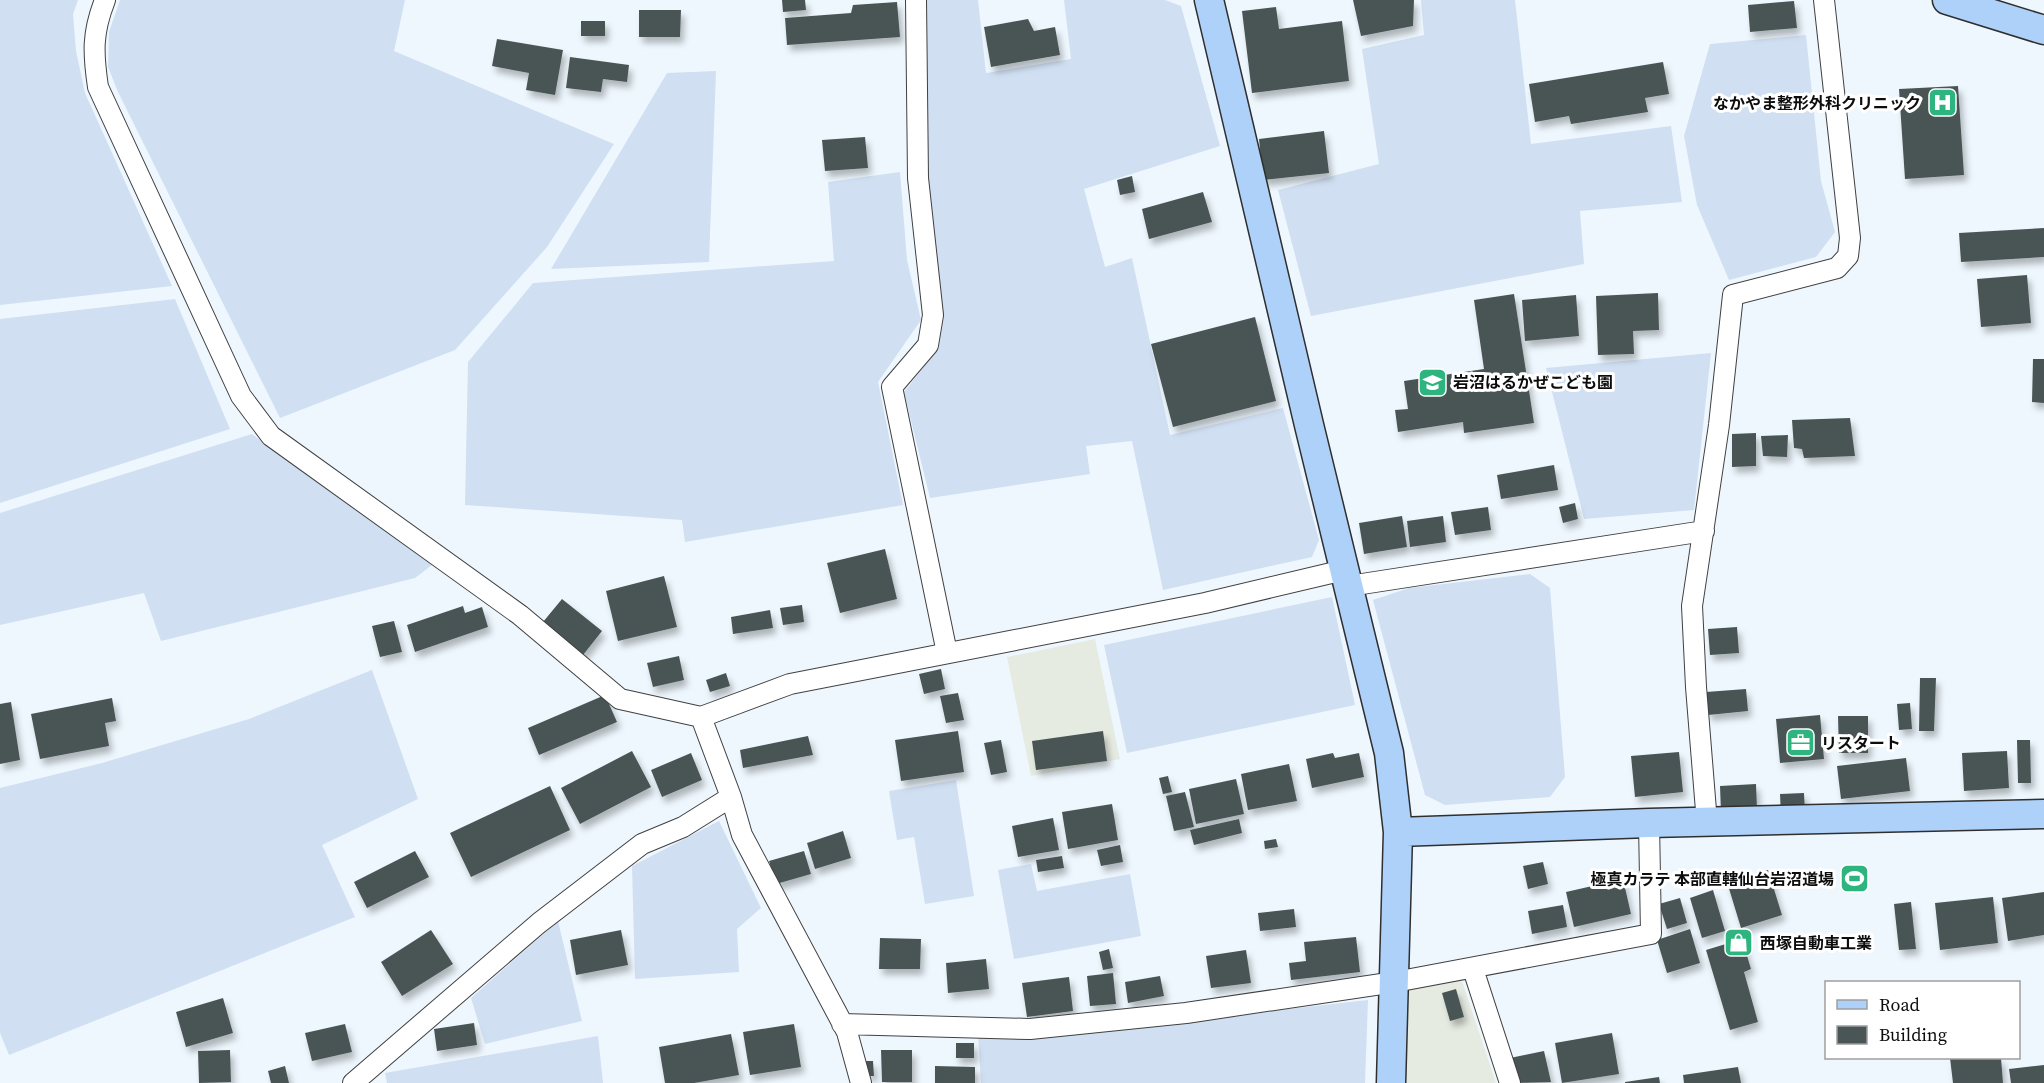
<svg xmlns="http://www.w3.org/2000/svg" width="2044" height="1083" font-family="'Source Serif 4','Noto Sans JP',serif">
  <defs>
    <filter id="shadow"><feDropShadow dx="3.5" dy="6" stdDeviation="3" flood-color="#0004"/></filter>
  </defs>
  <rect width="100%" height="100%" fill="#eef7fe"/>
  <path fill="#e6ebe2" d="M1095,639L1120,759L1031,776L1007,657Z
    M1462,981L1496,1083H1404L1407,990Z"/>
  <path fill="#d0dff2" d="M0,0H78L73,14L76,51L85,93L172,286L0,305Z
    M120,0H405L394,51L614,144L547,247L455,350L280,418L118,92L108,67L109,32Z
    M924,0H978L986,73L1071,59L1064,0H1165L1181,6L1220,146L1084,189L1105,267L1132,258L1170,435L1283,408L1319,540L1312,557L1163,590L1132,441L1086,446L1090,474L930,498L904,392L938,349L926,184Z
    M1421,0H1515L1531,144L1671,126L1682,202L1580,211L1584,264L1311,316L1278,190L1379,164L1362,49L1424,35Z
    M1806,35L1821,181L1835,232L1816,257L1729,280L1697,205L1684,136L1710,44Z
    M716,71L709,262L551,269L667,73Z
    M900,172L907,260L921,320L878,382L903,505L685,542L682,520L465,505L468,362L533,283L834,261L828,182Z
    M175,299L230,429L0,503V319Z
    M1711,353L1694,510L1584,519L1546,368Z
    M252,434L432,565L415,578L161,641L144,593L0,625V513Z
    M1530,574L1550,588L1565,777L1550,797L1445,805L1425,795L1373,600L1409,588Z
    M1332,597L1355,705L1127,753L1104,645Z
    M372,670L418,799L322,845L355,917L9,1055L0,1033V788L102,763L249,719Z
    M956,780L974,896L925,904L914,837L897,840L889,791Z
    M719,821L761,908L737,929L739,972L635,979L632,866Z
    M1031,864L1037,891L1130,874L1141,936L1014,959L998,870Z
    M558,921L582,1021L485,1044L471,998Z
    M1368,1000L1365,1083H981L978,1034L1162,1023Z
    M598,1036L603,1083H387L385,1073Z"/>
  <path fill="#4a5555" filter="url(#shadow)" d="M782,0H805L806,10L783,12Z
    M1353,0H1414L1413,26L1361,36Z
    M1794,1L1797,28L1750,32L1748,5Z
    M897,2L900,37L787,45L785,18L851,13L853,5Z
    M1276,7L1279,29L1342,21L1349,81L1252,93L1242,11Z
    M639,10H681L680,37H639Z
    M1028,19L1034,31L1055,27L1060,55L991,67L984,27Z
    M581,21H605V36H581Z
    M497,39L563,50L555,95L526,90L529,73L492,66Z
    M570,57L629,65L627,82L603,79L601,92L566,88Z
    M1663,62L1669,94L1645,98L1648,112L1571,124L1569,116L1535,122L1529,84Z
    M1958,86L1964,175L1905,179L1899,89Z
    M1324,131L1329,173L1263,180L1259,139Z
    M865,137L868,168L825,171L822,140Z
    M1132,176L1135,192L1120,195L1117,180Z
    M1203,192L1212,222L1149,239L1142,209Z
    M2044,228V257L1961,262L1959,233Z
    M2027,275L2031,323L1981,327L1977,279Z
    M1658,293L1659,330L1633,331L1634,354L1598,355L1596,296Z
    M1514,294L1534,423L1464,433L1463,422L1398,432L1395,410L1408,409L1404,381L1484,369L1474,300Z
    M1576,295L1579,336L1525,341L1522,300Z
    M1255,317L1276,401L1173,427L1151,344Z
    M2033,359H2044V403L2032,402Z
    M1850,418L1855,456L1804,458L1802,449L1794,448L1792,420Z
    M1756,433V466L1732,467V434Z
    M1788,435L1787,457L1763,456L1761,436Z
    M1554,465L1558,490L1501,499L1497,475Z
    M1575,503L1578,519L1563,523L1559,507Z
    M1488,507L1491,530L1455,535L1451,512Z
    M1402,516L1407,547L1364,554L1359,523Z
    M1443,516L1446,542L1410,547L1407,521Z
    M885,549L897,599L840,613L827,563Z
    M664,576L677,627L618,641L606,591Z
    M562,599L602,631L583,655L543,622Z
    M802,605L804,622L783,625L780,608Z
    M463,606L465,613L482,607L488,627L415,652L407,625Z
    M770,610L773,628L733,634L731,617Z
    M394,621L402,652L380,657L372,626Z
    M1737,627L1739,653L1710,655L1708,629Z
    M679,656L684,680L653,687L647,663Z
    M941,669L945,689L924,694L919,674Z
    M726,673L730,686L710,692L706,680Z
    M1920,678H1936L1934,731H1919Z
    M1746,689L1748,711L1708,715L1706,692Z
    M958,693L964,720L946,723L940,696Z
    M605,695L617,722L539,755L528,728Z
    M112,698L116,721L105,723L109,746L40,759L31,714Z
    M11,702L20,760L0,764V704Z
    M1910,703L1912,729L1899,730L1897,704Z
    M1820,715L1824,759L1780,763L1776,719Z
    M1838,716H1868V753H1839Z
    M958,731L964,772L901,781L895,740Z
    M1103,731L1107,761L1036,770L1032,741Z
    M808,736L813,755L743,768L740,750Z
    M1001,740L1007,772L991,775L984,743Z
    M2017,740H2030L2031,783H2018Z
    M632,751L651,787L580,824L561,788Z
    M2007,751L2009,788L1964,791L1962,753Z
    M1679,752L1683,792L1635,797L1631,756Z
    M691,753L702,780L662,797L651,770Z
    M1333,753L1335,758L1359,753L1364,777L1312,788L1306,759Z
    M1906,758L1910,791L1841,799L1837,766Z
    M1289,764L1297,801L1248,810L1241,774Z
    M1168,776L1172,792L1163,794L1159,778Z
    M1236,779L1244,814L1196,824L1189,789Z
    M1756,784L1757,810L1721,812L1720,786Z
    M550,786L570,830L471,877L450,833Z
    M1185,792L1194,827L1174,831L1166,796Z
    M1804,793L1805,813L1781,815L1780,794Z
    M1112,804L1118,840L1068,849L1062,812Z
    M1053,818L1059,850L1018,857L1012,826Z
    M1239,819L1242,833L1194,845L1190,830Z
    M843,831L851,858L815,869L807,843Z
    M1276,839L1278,847L1265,849L1264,841Z
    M1120,845L1123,862L1101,866L1097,850Z
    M415,851L429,877L367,908L354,882Z
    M804,851L811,874L776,884L769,861Z
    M1062,856L1064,868L1038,872L1036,860Z
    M1543,862L1548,884L1528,889L1523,866Z
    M1768,870L1782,915L1741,928L1727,882Z
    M1623,879L1631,914L1574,927L1566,892Z
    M1713,890L1725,931L1702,938L1690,898Z
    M2044,892V935L2008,941L2002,898Z
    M1993,897L1998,943L1940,950L1935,903Z
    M1680,898L1687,923L1667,929L1659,904Z
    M1911,902L1916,949L1899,950L1894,904Z
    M1563,905L1567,927L1532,934L1528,911Z
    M1294,909L1296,927L1260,931L1258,913Z
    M1690,929L1700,963L1667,973L1657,940Z
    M431,930L453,964L402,996L381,962Z
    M621,930L628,965L576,975L570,940Z
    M1356,937L1360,972L1291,980L1289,963L1306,961L1304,942Z
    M880,938L921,939L920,969H879Z
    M1742,939L1751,969L1744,972L1758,1022L1730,1030L1706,950Z
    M1109,949L1113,968L1103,970L1099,952Z
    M1246,950L1251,983L1211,988L1206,956Z
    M986,959L989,989L948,993L946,963Z
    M1113,973L1116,1004L1090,1006L1087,976Z
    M1160,976L1164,996L1128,1003L1125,982Z
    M1069,977L1073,1011L1027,1017L1022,983Z
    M1456,989L1464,1017L1450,1021L1442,993Z
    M223,998L233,1033L186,1047L176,1012Z
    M474,1023L477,1045L437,1051L434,1029Z
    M345,1024L352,1052L312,1061L305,1033Z
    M794,1024L801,1067L750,1075L743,1032Z
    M1612,1033L1619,1074L1562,1083L1555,1043Z
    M731,1034L739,1075L694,1083H665L659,1047Z
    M956,1043H974V1058H956Z
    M230,1050L231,1082L199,1083L198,1051Z
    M881,1050H912V1082H882Z
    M1544,1051L1551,1082L1515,1083L1510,1058Z
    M1950,1058H2001L2003,1083H1953Z
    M866,1061H873L874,1076H867Z
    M2044,1065V1083H2011L2009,1069Z
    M285,1066L289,1083H271L268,1071Z
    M935,1066L975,1067V1083H935Z
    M1738,1067L1741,1083H1684L1683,1075Z
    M1659,1077L1660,1083H1625V1082Z"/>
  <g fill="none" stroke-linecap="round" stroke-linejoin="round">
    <defs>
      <path id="street" d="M105,0C92,33 93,53 98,87L241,396L271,436L520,615L620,699L701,717L790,684L1205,603L1344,570
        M916,0L918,178L933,315L928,345L892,387L947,653
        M1349,586L1704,531
        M701,717L731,797L742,835L847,1032L861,1083
        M1707,823L1696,687L1692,606L1719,425L1733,295L1837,268L1848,256L1850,238L1824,0
        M1473,969L1510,1083
        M842,1024L1030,1029L1186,1013L1395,982L1651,934L1649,823
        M353,1083L539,923L642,844L683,827L731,797"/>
      <path id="secondary" d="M1209,0L1309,425L1389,753L1398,832L1391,1083
        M1947,0L2044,30
        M1398,832L1649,823L2044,814"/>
    </defs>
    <use href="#street" stroke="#404040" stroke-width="22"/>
    <use href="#secondary" stroke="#2f2f2f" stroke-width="31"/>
    <use href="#street" stroke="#fff" stroke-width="20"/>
    <use href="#secondary" stroke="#aed1f9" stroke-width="28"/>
  </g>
  <defs>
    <symbol id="hospital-square" viewBox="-11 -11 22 22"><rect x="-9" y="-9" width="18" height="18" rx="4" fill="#2eb47e" stroke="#fff"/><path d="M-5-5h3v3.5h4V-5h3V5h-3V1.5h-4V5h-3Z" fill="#fff"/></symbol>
    <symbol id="school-square" viewBox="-11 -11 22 22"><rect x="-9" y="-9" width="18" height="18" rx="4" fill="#2eb47e" stroke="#fff"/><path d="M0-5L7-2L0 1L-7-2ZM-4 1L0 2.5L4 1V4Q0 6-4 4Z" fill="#fff"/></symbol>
    <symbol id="office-square" viewBox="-11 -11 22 22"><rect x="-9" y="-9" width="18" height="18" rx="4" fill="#2eb47e" stroke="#fff"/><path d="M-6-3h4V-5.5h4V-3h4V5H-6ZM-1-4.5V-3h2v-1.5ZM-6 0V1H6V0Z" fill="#fff"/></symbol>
    <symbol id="stadium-square" viewBox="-11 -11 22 22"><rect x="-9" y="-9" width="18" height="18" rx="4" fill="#2eb47e" stroke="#fff"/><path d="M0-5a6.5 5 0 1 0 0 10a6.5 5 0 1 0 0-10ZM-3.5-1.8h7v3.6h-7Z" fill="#fff"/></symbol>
    <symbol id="shop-square" viewBox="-11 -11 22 22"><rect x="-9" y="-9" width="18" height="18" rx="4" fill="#2eb47e" stroke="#fff"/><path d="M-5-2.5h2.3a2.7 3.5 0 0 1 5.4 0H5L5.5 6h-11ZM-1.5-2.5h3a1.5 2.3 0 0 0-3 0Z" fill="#fff"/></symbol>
  </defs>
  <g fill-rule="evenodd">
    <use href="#hospital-square" x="1926" y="86" width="33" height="33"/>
    <use href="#school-square" x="1416" y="366" width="33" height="33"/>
    <use href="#office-square" x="1784" y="726" width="33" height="33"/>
    <use href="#stadium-square" x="1838" y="862" width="33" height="33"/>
    <use href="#shop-square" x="1722" y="926" width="33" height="33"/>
  </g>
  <g text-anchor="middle" stroke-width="6" stroke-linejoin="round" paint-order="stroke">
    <g font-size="16" font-weight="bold" fill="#0d0d0d" stroke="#fff" text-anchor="start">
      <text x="1921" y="109" text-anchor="end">なかやま整形外科クリニック</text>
      <text x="1453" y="388">岩沼はるかぜこども園</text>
      <text x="1821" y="749">リスタート</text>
      <text x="1834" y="885" text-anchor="end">極真カラテ 本部直轄仙台岩沼道場</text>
      <text x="1760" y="949">西塚自動車工業</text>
    </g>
  </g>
  <rect x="1825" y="981" width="195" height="78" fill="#ffffff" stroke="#9e9e9e" stroke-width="1.5"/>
  <rect x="1837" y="1000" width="30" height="9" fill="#aed1f9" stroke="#9e9e9e" stroke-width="1.5"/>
  <text x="1879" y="1011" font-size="18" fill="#0d0d0d">Road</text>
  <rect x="1837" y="1026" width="30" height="18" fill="#4a5555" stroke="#9e9e9e" stroke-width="1.5"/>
  <text x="1879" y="1041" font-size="18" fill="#0d0d0d">Building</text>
</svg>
